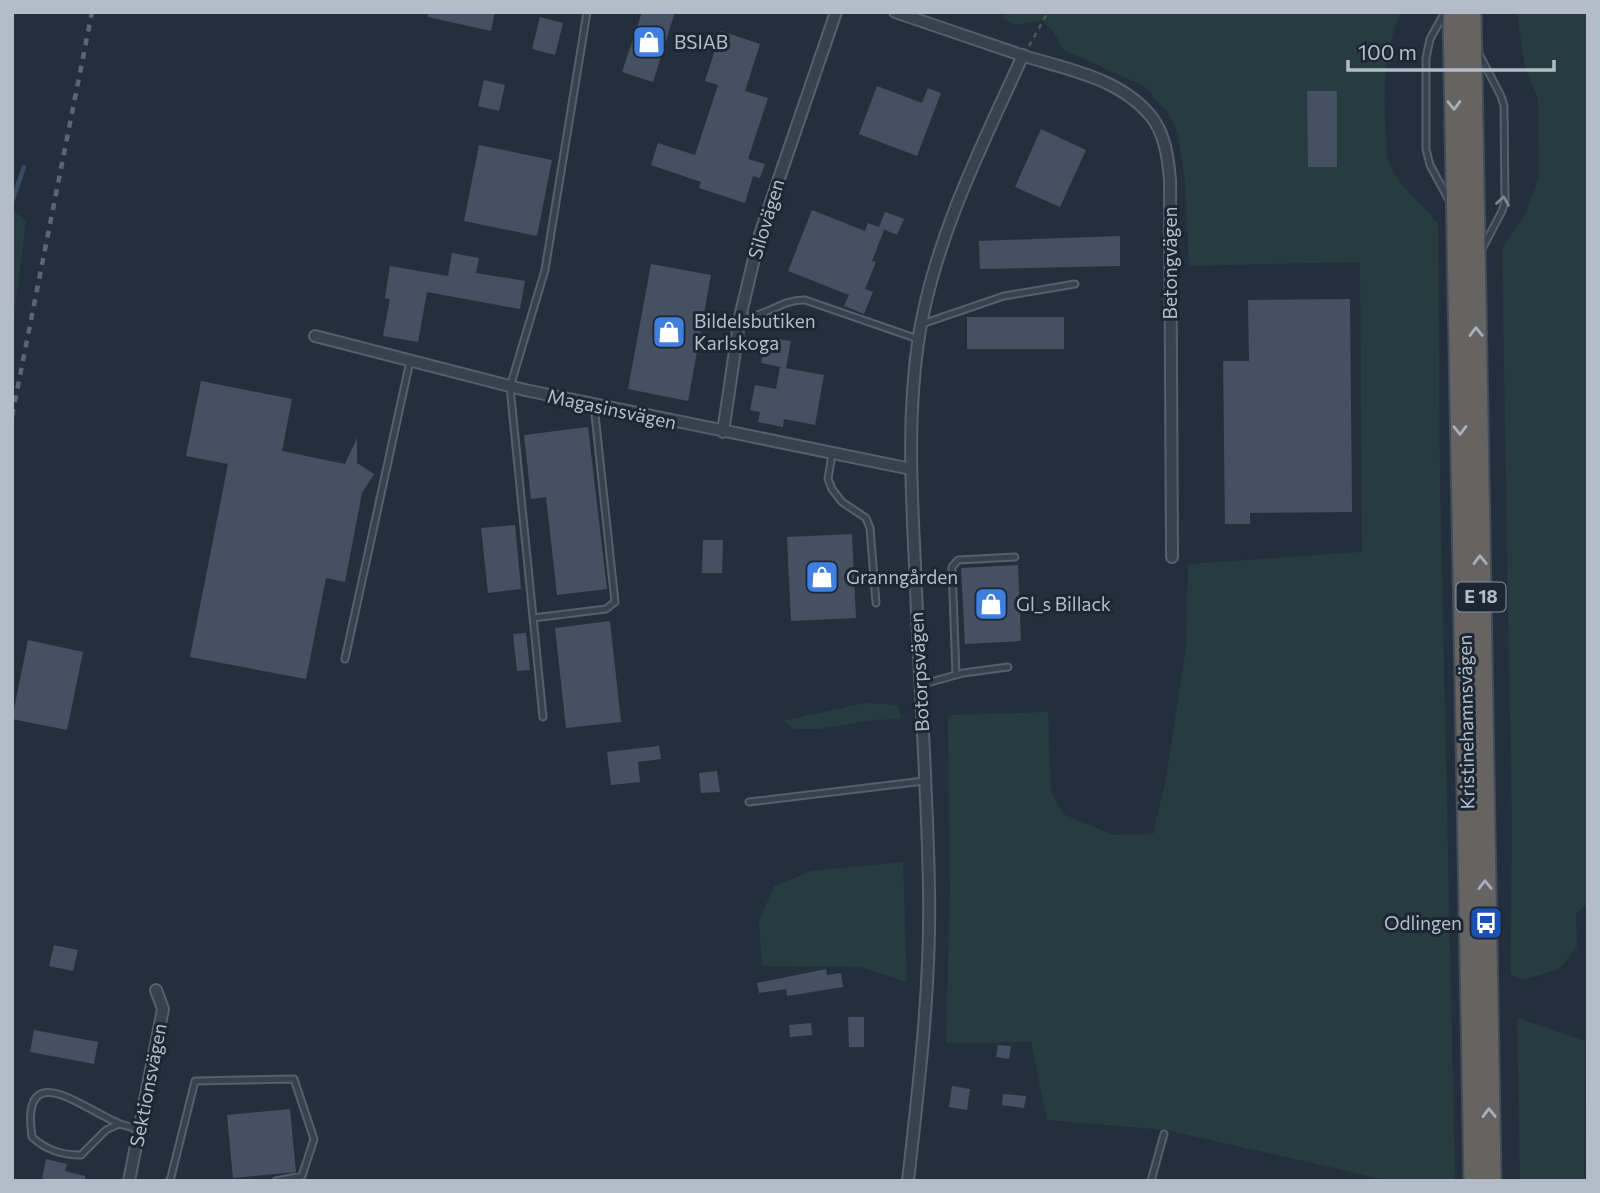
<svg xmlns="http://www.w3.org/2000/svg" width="1600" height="1193" font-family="Commissioner,sans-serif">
  <rect width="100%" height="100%" fill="#242f3e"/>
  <path fill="#263c3f" d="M1009,12H1401C1384,51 1383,93 1386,134C1387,142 1386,153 1388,161C1397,187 1423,202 1438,224L1440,479L1455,1181H1391L1166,1130L1047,1120L1031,1042L946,1043L950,894L948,715L1048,712L1051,792L1063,814L1114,835L1153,834L1166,778L1186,648L1188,564L1362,552L1360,262L1189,266L1185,181L1178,134L1168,113L1144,86L1064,50L1053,31L1042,20L1015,25L1003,18Z
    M1517,12H1588V904L1576,913L1577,947L1559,969L1523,980L1510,974L1512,832L1502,248L1524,217L1539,177L1538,99L1524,63Z
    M12,209L26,221L12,333Z
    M865,703L899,705L901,719L872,720L819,729H795L783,721Z
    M903,862L907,982L860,967L762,966L759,921L774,886L812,871Z
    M1517,1018L1585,1041L1584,1181H1520Z"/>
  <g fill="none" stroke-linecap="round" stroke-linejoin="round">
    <path stroke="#394c67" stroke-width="4.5" d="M12,202L24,167"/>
  </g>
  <path fill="#455162" d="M428,12H495L491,31L428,17Z
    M642,12H675L653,82L622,72Z
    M540,17L563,23L555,55L532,49Z
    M721,31L760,44L745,91L768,98L748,159L765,164L760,178L753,176L745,203L699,188L701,182L651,165L658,143L695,155L718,85L705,81Z
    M484,80L505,85L499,111L478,106Z
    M877,86L922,103L928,88L941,93L917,156L859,134Z
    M1307,91H1337V167H1308Z
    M1041,129L1086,150L1060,207L1015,187Z
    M479,145L552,160L537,236L464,221Z
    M812,210L865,231L868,223L879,227L885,212L904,219L897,235L883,229L884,230L872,261L876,262L865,289L873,292L864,314L844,306L849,295L788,271Z
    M1120,236V266L980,269L979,241Z
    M452,253L479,258L476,273L525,281L520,309L427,292L418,342L383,336L390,299L385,298L390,266L448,276Z
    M651,264L711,275L688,401L628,389Z
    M1350,299L1352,512L1250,513V524H1225L1223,361H1249L1248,300Z
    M967,317H1064V349H967Z
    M766,337L791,341L786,368L761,363Z
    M780,367L824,375L815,425L784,419L783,427L758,422L760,412L750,410L755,385L776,389Z
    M201,381L292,399L282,451L345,464L357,438V463L374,474L362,493L345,582L326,578L306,679L190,657L228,464L186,456Z
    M588,427L607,589L557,595L546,497L531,499L524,435Z
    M515,525L521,589L488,593L481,528Z
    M852,534L856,618L791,621L787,537Z
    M703,540H723L722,573H702Z
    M1018,565L1021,641L965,644L961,568Z
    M610,621L621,722L566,728L555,628Z
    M526,633L530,670L517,671L513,634Z
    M28,640L83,652L67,730L12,719Z
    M659,746L661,759L638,762L640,782L611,785L607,752Z
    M717,771L720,792L701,793L699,773Z
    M54,945L78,950L73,971L49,966Z
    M826,969L827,975L841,973L843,987L787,996L786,989L759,993L757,983Z
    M848,1017H864V1047H849Z
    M811,1023L812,1035L790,1037L789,1025Z
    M34,1030L98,1042L94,1064L30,1052Z
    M998,1045L1011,1046L1009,1059L996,1057Z
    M952,1086L970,1089L967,1110L949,1107Z
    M1003,1094L1026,1096L1024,1108L1002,1105Z
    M290,1109L296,1172L233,1178L227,1115Z
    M46,1159L67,1164L65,1171L85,1176V1181H52L42,1178Z"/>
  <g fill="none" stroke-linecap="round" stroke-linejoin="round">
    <defs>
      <path id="service" d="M1445,12L1430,39L1426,58V149L1430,165L1450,202
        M1478,52L1501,96L1504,106L1505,202L1502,211L1481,251
        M740,317C764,319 781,299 805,300L918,339
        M922,324L1004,296L1075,284
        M832,454L828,479L832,489L842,502L866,518L870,528L876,603
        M533,618L606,609L615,602L594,405
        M345,659L410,361
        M956,675L952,567L958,560L1015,557
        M920,685L963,673L1008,667
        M543,717L510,387L545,270L587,12
        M749,802L924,781
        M119,1124L106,1130L81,1155C61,1155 46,1150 32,1137C20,1055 84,1109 118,1123C124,1126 132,1127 138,1129
        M170,1181L195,1081L294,1079L314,1139L302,1176L276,1181
        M1151,1181L1164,1134"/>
      <path id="minor" d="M895,12C937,26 979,41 1021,55C1065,69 1118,77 1150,115C1165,133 1168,157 1170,180L1172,557
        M315,336L525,390L911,469
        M723,432L740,317L760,234L836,12
        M129,1181L163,1009L156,990
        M908,1181C919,1083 931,986 929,888C927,780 919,673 915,565C911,486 907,408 920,330C937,233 983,144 1023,55"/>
      <path id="trunk" d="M1453,12L1474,1181
        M1471,12L1491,1181"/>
    </defs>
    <use href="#service" stroke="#565f6c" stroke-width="9"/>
    <use href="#minor" stroke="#565f6c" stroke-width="14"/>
    <use href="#trunk" stroke="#434c59" stroke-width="23"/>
    <path stroke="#44595c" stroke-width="2.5" stroke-dasharray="5 5" stroke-linecap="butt" d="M1029,46L1048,12"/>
    <use href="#service" stroke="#38414e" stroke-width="5"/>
    <use href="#minor" stroke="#38414e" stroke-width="10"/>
    <use href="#trunk" stroke="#656462" stroke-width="19"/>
    <path stroke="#5a6575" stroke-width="4.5" stroke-dasharray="7 7" stroke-linecap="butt" d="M12,416L92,12"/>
  </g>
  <defs><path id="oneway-chevron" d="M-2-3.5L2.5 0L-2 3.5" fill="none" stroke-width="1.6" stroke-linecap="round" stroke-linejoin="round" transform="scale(1.75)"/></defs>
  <g stroke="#a8afba">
    <use href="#oneway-chevron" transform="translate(1454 105) rotate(89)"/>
    <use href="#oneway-chevron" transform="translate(1476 332) rotate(-91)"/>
    <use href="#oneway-chevron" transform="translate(1460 430) rotate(89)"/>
    <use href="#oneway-chevron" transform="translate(1480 560) rotate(-91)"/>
    <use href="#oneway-chevron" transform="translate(1485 885) rotate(-91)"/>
    <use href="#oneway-chevron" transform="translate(1489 1113) rotate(-91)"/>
  </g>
  <use stroke="#7c8592" href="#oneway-chevron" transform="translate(1503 201) rotate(-82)"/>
  <defs>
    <symbol id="shop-square" viewBox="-11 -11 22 22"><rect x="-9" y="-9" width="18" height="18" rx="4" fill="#3f7fe0" stroke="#1d2633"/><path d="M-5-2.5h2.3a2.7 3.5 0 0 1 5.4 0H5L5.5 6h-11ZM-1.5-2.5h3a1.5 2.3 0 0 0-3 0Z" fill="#fff"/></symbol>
    <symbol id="bus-square" viewBox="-11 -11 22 22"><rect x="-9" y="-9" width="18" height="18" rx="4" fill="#1a4fb4" stroke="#1d2633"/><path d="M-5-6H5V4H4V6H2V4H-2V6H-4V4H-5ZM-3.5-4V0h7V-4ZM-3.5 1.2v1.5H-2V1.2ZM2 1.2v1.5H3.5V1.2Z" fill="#fff"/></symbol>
  </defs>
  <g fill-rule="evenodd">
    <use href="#shop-square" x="630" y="23" width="38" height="38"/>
    <use href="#shop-square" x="650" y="313" width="38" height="38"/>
    <use href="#shop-square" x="803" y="558" width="38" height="38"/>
    <use href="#shop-square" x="972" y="585" width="38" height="38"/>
    <use href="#bus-square" x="1467" y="904" width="38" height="38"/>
  </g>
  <g text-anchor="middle" stroke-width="6" stroke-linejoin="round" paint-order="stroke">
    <rect fill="#1d2633" stroke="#878f9c" stroke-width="2" x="1456.5" y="582.5" width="49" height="29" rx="5"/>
    <g font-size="18" font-weight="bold" fill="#b4bcc9">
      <text x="1481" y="603">E 18</text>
    </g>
    <g font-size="19" fill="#b4bcc9" stroke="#1d2633" text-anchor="start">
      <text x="674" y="49">BSIAB</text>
      <text x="694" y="328">Bildelsbutiken<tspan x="694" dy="22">Karlskoga</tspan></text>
      <text x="846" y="584">Granngården</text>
      <text x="1016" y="611">Gl_s Billack</text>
      <text x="1462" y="930" text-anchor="end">Odlingen</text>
    </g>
    <g font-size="19" fill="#b4bcc9" stroke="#1d2633">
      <text transform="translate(766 219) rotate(-73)" y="7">Silovägen</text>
      <text transform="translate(1170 263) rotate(-90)" y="7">Betongvägen</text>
      <text transform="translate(612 409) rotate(12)" y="7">Magasinsvägen</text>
      <text transform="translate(919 672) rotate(-93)" y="7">Botorpsvägen</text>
      <text transform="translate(1466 722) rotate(-91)" y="7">Kristinehamnsvägen</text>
      <text transform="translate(148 1085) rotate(-79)" y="7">Sektionsvägen</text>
    </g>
  </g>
  <rect width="1600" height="1193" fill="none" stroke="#b4bcc9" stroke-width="28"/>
  <path d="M1348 60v10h206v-10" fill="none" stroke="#b4bcc9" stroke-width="3.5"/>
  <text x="1358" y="60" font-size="21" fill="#b4bcc9" stroke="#1d2633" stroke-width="5" paint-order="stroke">100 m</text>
</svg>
